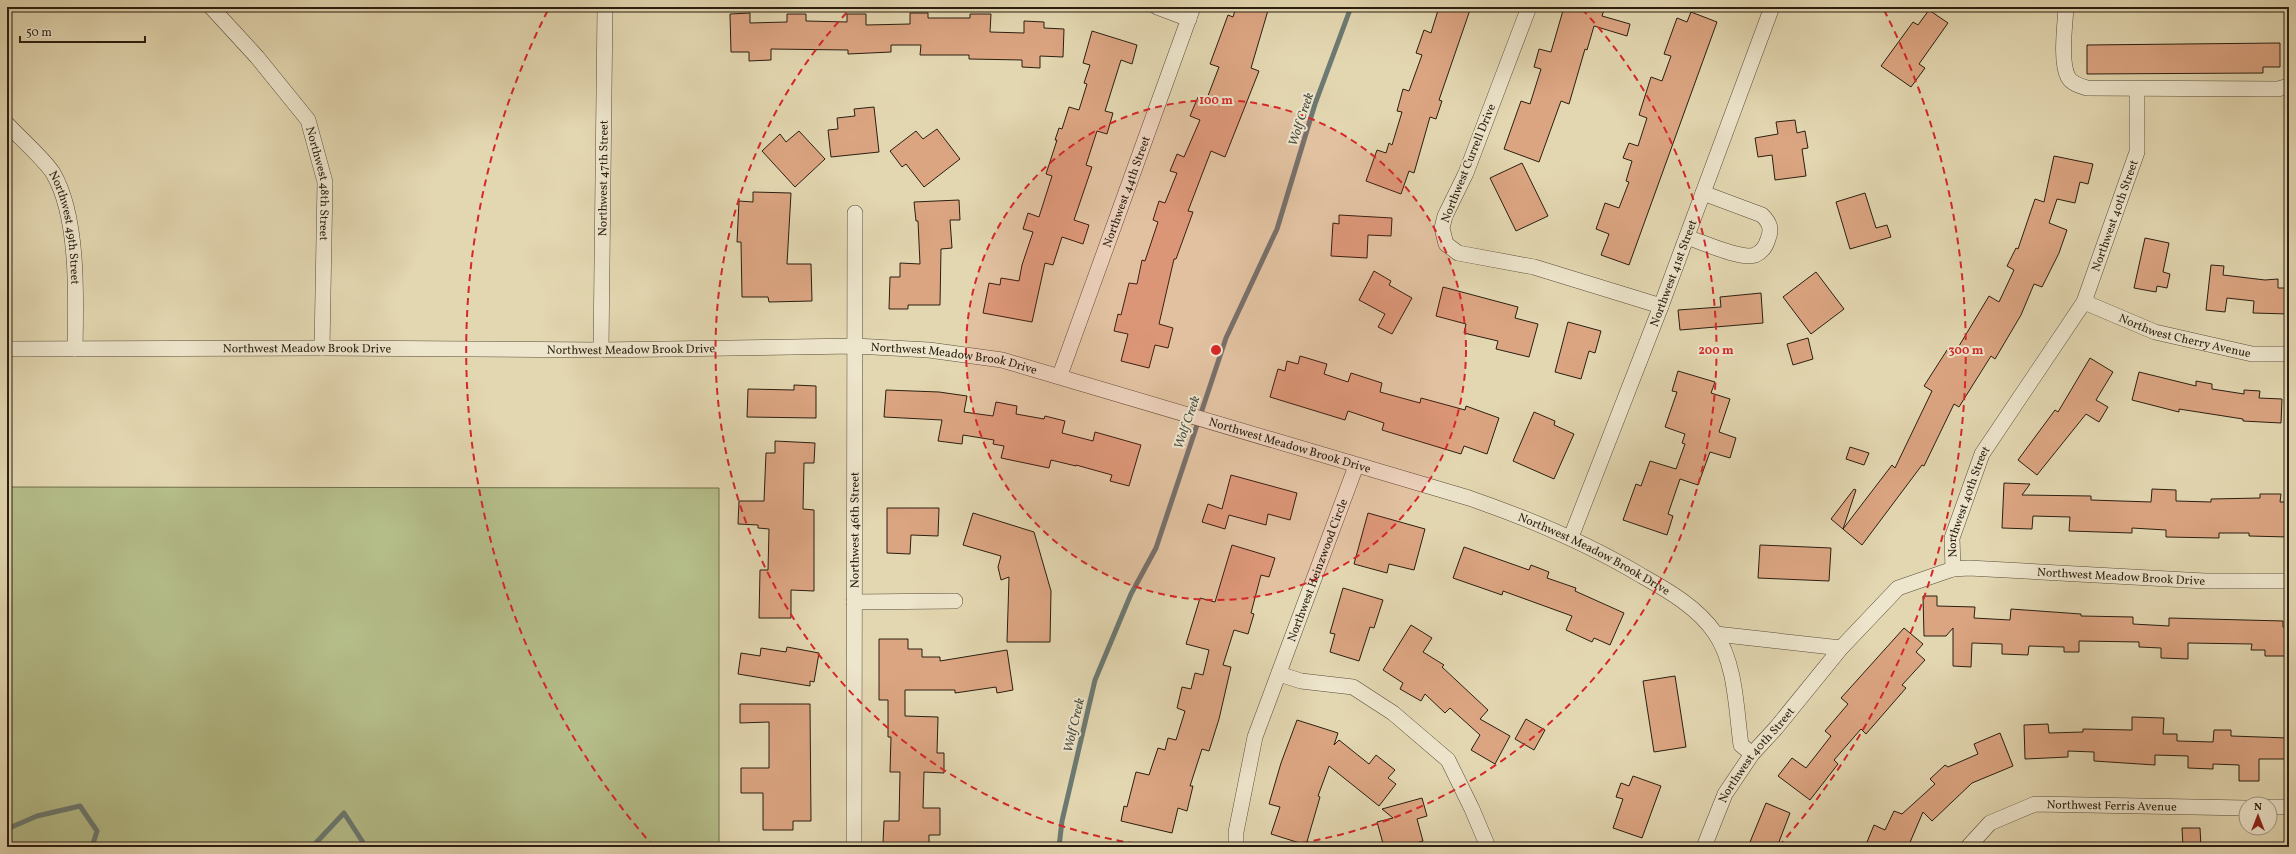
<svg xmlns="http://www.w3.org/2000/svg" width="2296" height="854" font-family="Vollkorn,serif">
  <rect width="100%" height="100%" fill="#e3d7b1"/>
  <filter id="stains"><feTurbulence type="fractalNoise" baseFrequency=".005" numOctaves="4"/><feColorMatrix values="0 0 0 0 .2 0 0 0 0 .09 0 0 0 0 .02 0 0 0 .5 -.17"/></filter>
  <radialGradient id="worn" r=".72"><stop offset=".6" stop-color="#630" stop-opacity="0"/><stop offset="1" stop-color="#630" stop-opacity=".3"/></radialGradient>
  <path fill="#b5be8a" stroke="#706e4d" d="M7,487L719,488V847H7Z"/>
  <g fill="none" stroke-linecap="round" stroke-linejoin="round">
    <path stroke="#6c7a73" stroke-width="5" d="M7,829L37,816L80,806L97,831L92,847
      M312,847L344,813L366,847
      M1059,847L1062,821L1095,680L1131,594L1156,548L1226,338L1277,229L1315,104L1351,7"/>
  </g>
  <path fill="#dca582" stroke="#2a1f10" d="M1236,7H1269L1251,68L1259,71L1225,157L1211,151L1188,211L1193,212L1176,259H1174L1159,324L1173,328L1168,348L1155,345L1149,368L1121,361L1128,334L1114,331L1118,314L1121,315L1129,283L1137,284L1142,260L1145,261L1158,222L1153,220L1159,201L1165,203L1177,173L1170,171L1177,154L1184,157L1200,120L1190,116L1198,97L1206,101L1219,67L1210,64L1228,15L1233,17Z
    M1439,7H1471L1439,100L1442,101L1436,119L1430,117L1414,173L1409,171L1401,194L1366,181L1377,150L1386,153L1389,143L1392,145L1402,112L1397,111L1403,89L1409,91L1422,55L1416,53L1424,30L1431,33Z
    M1564,7H1605L1602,16L1630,24L1627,36L1594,26L1587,50L1585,49L1569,104L1561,101L1539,162L1504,149L1521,101L1530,104L1541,69L1534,67L1539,49L1551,52Z
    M1929,10L1948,23L1919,64L1925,68L1911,87L1881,66L1913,22L1918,25Z
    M1691,12L1717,22L1629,265L1601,255L1609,234L1596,229L1605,203L1619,208L1629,182L1626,181L1632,161L1623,158L1629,143L1638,146L1647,118L1639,115L1651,77L1662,81L1671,56L1664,54L1677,18L1687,22Z
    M750,13V23L787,22V14H806V21L847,22V14H866V25L910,24V13H928V18H970V14H991L990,32L1024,33V21L1044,22V28L1064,29L1063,57L1040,56V68L1022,67V60L969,59V55H920L921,45H891V52L848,54V50L771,49V60L749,61V52H731L730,14Z
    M1092,31L1137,45L1132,64L1121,60L1105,111L1113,113L1107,134L1097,131L1086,165L1092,167L1074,220L1089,225L1083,244L1062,237L1053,265L1045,263L1032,322L983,313L989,283L1000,285L1001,278L1019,281L1022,265L1033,232L1023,229L1028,213L1039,217L1052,176L1046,174L1057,140H1055L1059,128L1062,129L1069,107L1079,110L1087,84L1084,83L1090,65L1083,63Z
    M2280,43V67H2263V73L2087,74V45Z
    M874,107L879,152L831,157L828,130L838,129L837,118L855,116L854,109Z
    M1795,120L1797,133L1805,131L1808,148L1802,149L1806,176L1775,180L1772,155L1758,157L1755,138L1778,134L1776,122Z
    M937,129L960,159L924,187L906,164L902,167L890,151L916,131L923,139Z
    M799,131L825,159L795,187L762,151L780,134L786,142Z
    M2054,156L2093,164L2088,184L2080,182L2075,203L2057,199L2049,223L2067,230L2059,253L2042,287L2034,284L2021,315L1995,359L1991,356L1959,407L1954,404L1924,466L1922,465L1862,545L1831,519L1854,489L1856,490L1843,529L1892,465L1895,468L1932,391L1924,386L1949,347L1956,351L1989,296L1999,302L2014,270L2007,266L2016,248L2018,249L2035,199L2044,202Z
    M1522,163L1548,216L1516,231L1490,178Z
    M753,192L791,193L787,264H811L812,301L769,302L768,297H742L741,242H737L739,201L753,202Z
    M1865,193L1876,228L1887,225L1891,237L1850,249L1836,202Z
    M959,200L960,220H950L952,248L941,249L940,305H908V309H889L890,277H900V263L920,264L918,221H916L914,202Z
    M1339,215L1392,218L1391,236L1368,235L1367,258L1331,256L1333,223L1339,224Z
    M2145,238L2169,243L2163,272L2170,274L2167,288L2157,286L2156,292L2134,288Z
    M2211,265L2224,266L2223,275L2265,280L2278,279V288H2289V314L2253,313L2254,301L2227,298L2225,312L2206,310Z
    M1374,271L1391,281L1389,285L1412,298L1392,334L1378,327L1385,314L1359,300Z
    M1816,272L1844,309L1811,334L1783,297Z
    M1443,287L1518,307L1515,318L1538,324L1529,357L1496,349L1498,341L1464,333L1466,324L1436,316Z
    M1761,293L1763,323L1680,330L1678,310L1721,307L1720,297Z
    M1568,322L1601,331L1595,353L1589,351L1581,379L1555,372Z
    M1808,338L1813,359L1793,365L1787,344Z
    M1300,356L1327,364L1324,374L1348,382L1351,373L1382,383L1380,392L1420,403L1421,398L1465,410L1466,406L1499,418L1487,454L1464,446L1461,454L1382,430L1384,423L1348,411L1345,420L1270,397L1278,369L1285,371L1287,361L1298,364Z
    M2090,358L2113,372L2096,400L2108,407L2099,422L2086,414L2037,475L2018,460L2055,410L2058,412Z
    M1678,371L1715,382L1711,393L1730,399L1719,432L1736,438L1730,458L1710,452L1698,485L1680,479L1668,514L1673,516L1667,535L1623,520L1636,484L1641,486L1650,461L1676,469L1685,444L1682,443L1685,434L1665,427L1677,392L1672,391Z
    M2139,372L2196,386V381L2212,384V389L2244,394V390L2260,391L2259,398L2282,399L2281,423L2243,421V419L2179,409V412L2132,400Z
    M794,385L816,386V418L747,417L748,389L794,390Z
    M886,390L939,392L967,396L964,412L993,416L996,402L1017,406L1016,414L1044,419L1045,416L1065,421L1062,433L1093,441L1095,432L1141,445L1129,486L1110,481L1112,475L1076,465V466L1051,460L1049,468L1001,458L1004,446L993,444L994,440L963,435L962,444L938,441L942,420L884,417Z
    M1534,412L1555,421L1554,425L1574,434L1554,479L1513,461Z
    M775,441L815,443L814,463H804L803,509L814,510V591L791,590V618H759L760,570H768L769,529L758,528V525L738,524L739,501H764L766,453H775Z
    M1850,447L1869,453L1864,465L1846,459Z
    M1231,475L1297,493L1290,520L1268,514L1266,525L1229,515L1225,529L1202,522L1208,504L1222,509Z
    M2004,483L2030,484L2022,495L2091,496V500L2151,502L2152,489L2176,490V501L2211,502V499L2260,498V494H2281L2280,502H2289V537L2249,536V533H2219V538L2166,537V530L2132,528V533L2069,531L2070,517L2033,516L2032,529L2002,528Z
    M887,508H939L938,536L911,535L910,554L887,553Z
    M973,513L1034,532L1051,591L1050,642H1007L1009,577L1001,580L998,567L1001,556L963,545Z
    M1368,513L1425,529L1414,570L1389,564L1387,573L1354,564Z
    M1232,545L1275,558L1269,577L1261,575L1251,613L1254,614L1248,634L1234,630L1223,665L1231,667L1219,719L1209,751L1202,749L1190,786H1193L1187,811L1178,808L1172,833L1121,821L1124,806L1127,807L1136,772L1149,775L1158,748L1165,750L1168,738L1176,740L1185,711L1177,708L1182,687L1191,689L1195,673L1203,675L1209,650L1186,644L1200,598L1215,602Z
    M1760,545L1831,548L1829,581L1758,578Z
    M1464,547L1529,570L1531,565L1549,572L1547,578L1576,588L1575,591L1624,613L1610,645L1594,638L1592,642L1566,630L1572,616L1503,591L1502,595L1453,578Z
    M1343,588L1383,600L1374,628L1370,627L1359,661L1330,652L1335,634L1330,633Z
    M1923,596H1937V606L1975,607L1974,618L2010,620L2011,609L2081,614V616L2133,617V624L2169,626V618L2283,621V627H2289V656H2265V650H2251L2252,644L2188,643V659L2161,658V648L2139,647V642L2079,641V652H2064V647L2029,646L2028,655L2002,654V644L1972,643L1971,667L1953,666V628L1946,636H1924Z
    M1411,625L1432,638L1423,652L1444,665L1442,667L1488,710L1480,719L1510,736L1495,764L1471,750L1480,735L1450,708L1445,713L1425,694L1421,701L1400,689L1403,683L1383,670Z
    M1904,628L1923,644L1916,652L1925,660L1902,685L1906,688L1866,734L1861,729L1834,760L1838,764L1810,800L1778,776L1792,758L1806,768L1831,736L1825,731L1848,704L1841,698Z
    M879,639H908V649H922V657H940V661L1007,650L1013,690L997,693L996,687L955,693V690H905V716L938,717L937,753H944V773L924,772L923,808H940V835H929V844L883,843L884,821H899L900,772H890L891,737H888V700H879Z
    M787,647L819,653L814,682L810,681V686L738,674L741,653L760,656L761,648L786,652Z
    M1675,676L1686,747L1654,752L1643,681Z
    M740,704H810L811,821H793V830H763V793H741V768H769V722L740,723Z
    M2132,717L2164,718L2163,734H2177V741L2213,742L2214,730H2231V736L2289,738V759H2259V781H2239V765L2213,764V769L2188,768V756L2155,755V765L2094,761V752L2068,751V757L2025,759L2024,725L2048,724L2049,733L2083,732V729L2132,730Z
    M1526,719L1545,730L1534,750L1515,739Z
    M1297,720L1338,733L1334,745L1339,740L1369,764L1376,755L1395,770L1388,778L1396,784L1379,806L1329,766L1318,796L1320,797L1306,845L1271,834L1280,807L1269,804L1281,763Z
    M2000,733L2013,766L1972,783L1932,821L1923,812L1908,847H1865L1874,825L1885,830L1894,811L1902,814L1935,784L1930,779L1945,765L1948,767L1978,754L1974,744Z
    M1633,776L1661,786L1642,838L1613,828L1623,799L1616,797L1621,783L1629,786Z
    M1422,798L1427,816L1417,819L1423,841L1403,847H1384L1377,822L1393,818L1382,809Z
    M1766,803L1790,813L1777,847H1748Z
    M2182,828H2200L2201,847H2183Z"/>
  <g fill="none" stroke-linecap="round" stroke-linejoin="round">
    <defs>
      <g id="street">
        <path id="s1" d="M211,7L257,57L308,120L325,182L322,348"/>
        <path d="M1157,7L1189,19"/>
        <path d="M1529,7L1466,173L1445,216L1442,228L1446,244L1458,253L1534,267L1661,306"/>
        <path d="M2066,7C2065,26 2060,61 2068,77C2072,84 2080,86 2087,88L2278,89L2289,86"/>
        <path id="s2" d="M7,124C19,137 45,160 53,173C79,217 76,299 75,349"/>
        <path d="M1687,237C1702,242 1741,260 1755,255C1762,252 1766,246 1768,239C1772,229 1770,223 1762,215L1703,193"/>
        <path id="s3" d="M2084,302L2155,332L2252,354H2289"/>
        <path id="s4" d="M7,349L322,348L601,350L855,346L929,350L1002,360L1469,498C1530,519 1587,543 1642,576C1669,591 1698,608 1715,633C1736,664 1736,709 1741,745L1752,754"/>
        <path id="s5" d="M601,350L605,7"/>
        <path id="s6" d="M1060,375L1193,7"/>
        <path id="s7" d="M1571,537L1661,306L1772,7"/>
        <path id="s8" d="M1953,569L1952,538L1982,454L2084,302L2137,152V89"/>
        <path d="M854,602L955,601"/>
        <path d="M1716,634L1841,648"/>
        <path d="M1279,674L1301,681L1353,687L1393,713L1448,760L1472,809L1488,847"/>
        <path d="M2270,807H2289"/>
        <path id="s9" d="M854,847L855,213"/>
        <path id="s10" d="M1236,847V832L1255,737L1356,466"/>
        <path id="s11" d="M1704,847L1725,794L1752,754L1776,728L1841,648L1898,588L1953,569L1969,568L2205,581H2289"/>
        <path id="s12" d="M1968,847L1990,823L2035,804L2246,808"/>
      </g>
    </defs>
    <use href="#street" stroke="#584d38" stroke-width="16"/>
    <use href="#street" stroke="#ede5cc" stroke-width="15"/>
  </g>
  <circle cx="1216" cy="350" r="250" fill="#d62828" fill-opacity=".12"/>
  <g fill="none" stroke="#d62828" stroke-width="2" stroke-dasharray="7 5">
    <circle cx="1216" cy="350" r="250"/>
    <path d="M1159 847A500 500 0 0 1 850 9M1582 9A500 500 0 0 1 1273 847"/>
    <path d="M654 847A750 750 0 0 1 548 10M1884 10A750 750 0 0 1 1778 847"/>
  </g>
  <g text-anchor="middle" stroke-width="4" stroke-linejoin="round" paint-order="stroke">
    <g font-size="12" fill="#2a1f10" stroke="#ede5cc">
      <text transform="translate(1468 163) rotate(-68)" y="4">Northwest Currell Drive</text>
      <text dy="4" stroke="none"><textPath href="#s5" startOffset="172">Northwest 47th Street</textPath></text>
      <text dy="4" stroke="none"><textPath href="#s1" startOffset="214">Northwest 48th Street</textPath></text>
      <text dy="4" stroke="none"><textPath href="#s6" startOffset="195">Northwest 44th Street</textPath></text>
      <text dy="4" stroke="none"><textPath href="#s8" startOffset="395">Northwest 40th Street</textPath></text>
      <text dy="4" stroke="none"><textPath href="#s2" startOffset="124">Northwest 49th Street</textPath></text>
      <text dy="4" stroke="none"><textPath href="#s7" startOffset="283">Northwest 41st Street</textPath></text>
      <text dy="4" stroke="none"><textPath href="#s3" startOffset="107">Northwest Cherry Avenue</textPath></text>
      <text dy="4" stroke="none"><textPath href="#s4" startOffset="300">Northwest Meadow Brook Drive</textPath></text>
      <text dy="4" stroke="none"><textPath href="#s4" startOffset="624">Northwest Meadow Brook Drive</textPath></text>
      <text dy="4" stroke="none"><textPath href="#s4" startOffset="948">Northwest Meadow Brook Drive</textPath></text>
      <text dy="4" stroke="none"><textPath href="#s4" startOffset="1296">Northwest Meadow Brook Drive</textPath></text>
      <text dy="4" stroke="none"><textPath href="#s8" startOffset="70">Northwest 40th Street</textPath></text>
      <text dy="4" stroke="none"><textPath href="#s9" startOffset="317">Northwest 46th Street</textPath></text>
      <text dy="4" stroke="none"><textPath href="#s4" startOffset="1620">Northwest Meadow Brook Drive</textPath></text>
      <text dy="4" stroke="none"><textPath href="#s10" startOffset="290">Northwest Heinzwood Circle</textPath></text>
      <text dy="4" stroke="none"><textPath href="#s11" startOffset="553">Northwest Meadow Brook Drive</textPath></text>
      <text dy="4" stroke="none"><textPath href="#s11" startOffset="107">Northwest 40th Street</textPath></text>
      <text dy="4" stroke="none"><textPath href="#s12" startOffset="158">Northwest Ferris Avenue</textPath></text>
    </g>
    <g font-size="13" font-style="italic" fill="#4b4d42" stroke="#ede5cc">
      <text transform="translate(1300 119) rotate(-72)" y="5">Wolf Creek</text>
      <text transform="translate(1186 422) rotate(-71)" y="5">Wolf Creek</text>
      <text transform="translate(1073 725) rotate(-77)" y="5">Wolf Creek</text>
    </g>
  </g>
  <circle cx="1216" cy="350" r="6" fill="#d62828" stroke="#ede5cc" stroke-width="2"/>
  <g font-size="12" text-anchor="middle" font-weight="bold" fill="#d62828" stroke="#ede5cc" stroke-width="4" stroke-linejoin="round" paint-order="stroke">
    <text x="1216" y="104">100 m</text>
    <text x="1716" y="354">200 m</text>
    <text x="1966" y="354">300 m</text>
  </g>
  <rect width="2296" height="854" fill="none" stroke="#e3d7b1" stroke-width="24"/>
  <rect x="8" y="8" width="2280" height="838" fill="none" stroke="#2a1f10" stroke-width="2"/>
  <rect x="12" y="12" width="2272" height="830" fill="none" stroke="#2a1f10"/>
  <g transform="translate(2258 816)"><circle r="19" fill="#ede5cc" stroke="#9f9681"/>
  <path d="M0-3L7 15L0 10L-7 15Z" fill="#8f2418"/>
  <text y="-6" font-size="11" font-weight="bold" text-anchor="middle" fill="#2a1f10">N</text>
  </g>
  <path d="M20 36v6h125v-6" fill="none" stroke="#2a1f10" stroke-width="2"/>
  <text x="26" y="36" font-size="12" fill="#2a1f10" stroke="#ede5cc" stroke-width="3" paint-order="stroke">50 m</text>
  <rect width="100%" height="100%" filter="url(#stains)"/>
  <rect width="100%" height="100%" fill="url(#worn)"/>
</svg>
